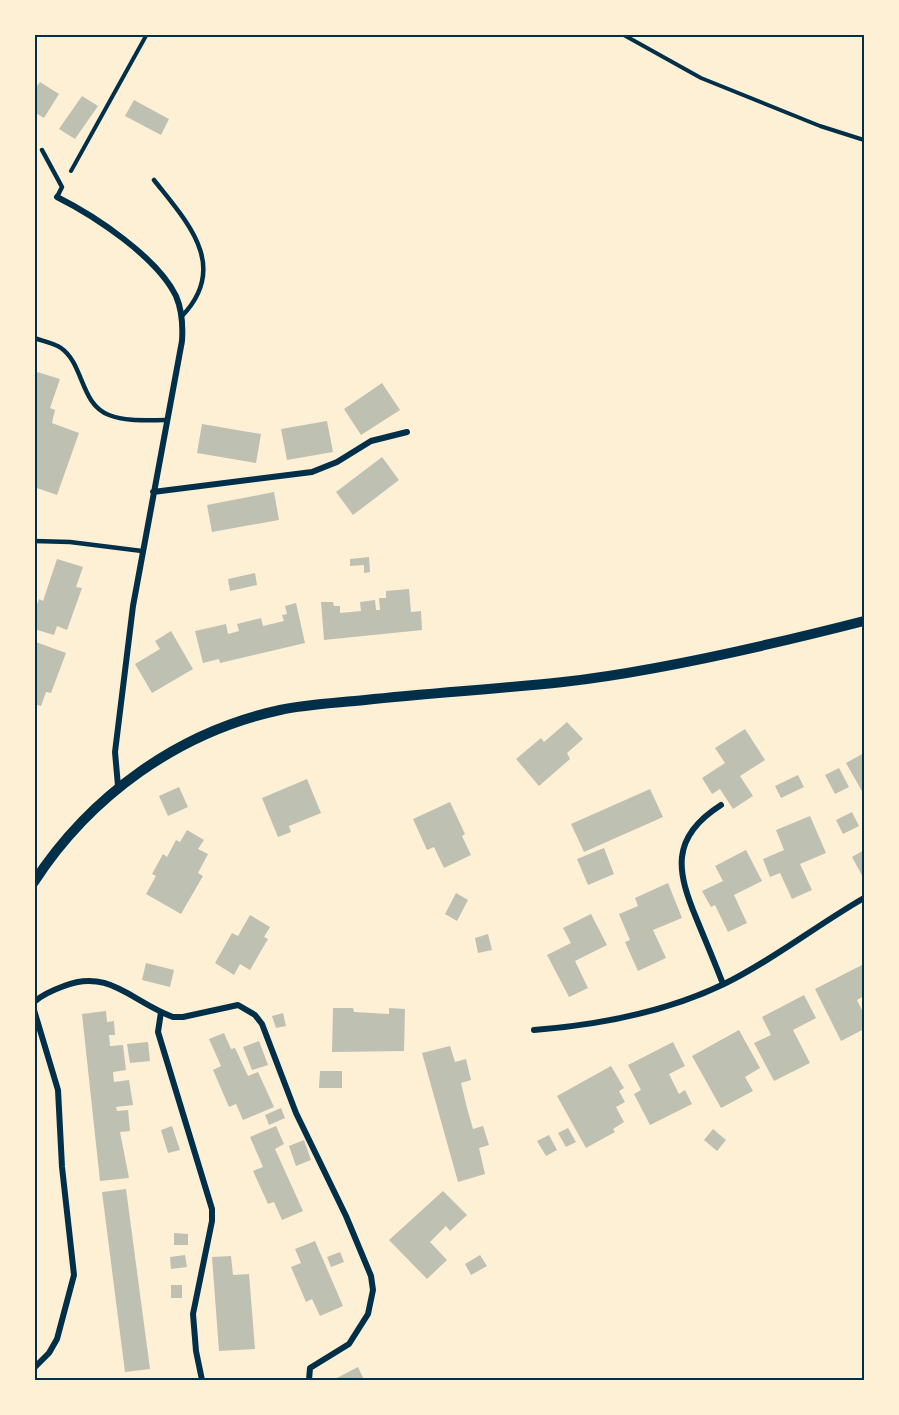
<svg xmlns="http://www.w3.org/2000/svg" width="899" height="1415" font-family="Figtree,sans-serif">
  <rect width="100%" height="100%" fill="#fdf0d5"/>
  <path fill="#bec0b2" d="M40,82L59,94L44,118L34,112V84L37,86Z
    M82,96L98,106L75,139L59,129Z
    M134,100L169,119L161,135L125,116Z
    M34,371L60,379L50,408L55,410L52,423L79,433L57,495L34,487Z
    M382,383L400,410L361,435L344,409Z
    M327,421L333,452L287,460L281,429Z
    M202,424L261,434L256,463L197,453Z
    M382,457L399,480L353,515L336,492Z
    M274,492L279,520L212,532L207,505Z
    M369,557L370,572L364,573V565L350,566V559Z
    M57,559L83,567L76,587L82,588L67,630L57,626L54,635L34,629V613L39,599L43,601Z
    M255,573L257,585L230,591L228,579Z
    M409,589L411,612L421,611L422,630L324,640L321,602H333L334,606H340V613L361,611L360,602L375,600L376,610H380L379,598H386V591Z
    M296,603L305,643L220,663L219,659L203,663L195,631L226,624L228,634L239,631L237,624L261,618L263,626L284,621L282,615L287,614L285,606Z
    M171,631L193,669L152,693L135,664L160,649L155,641Z
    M36,642L66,653L51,693L46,692L41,706L34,704Z
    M567,722L583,739L567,753L570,759L539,786L516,759L541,738L544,742Z
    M745,729L765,760L740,776L753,796L733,809L720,789L712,794L702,778L725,763L715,748Z
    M864,753V792L863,793L846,763Z
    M839,768L849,787L835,794L825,775Z
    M798,775L804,787L781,798L775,786Z
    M307,779L321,813L289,826L291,832L278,837L262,798Z
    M179,787L188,807L168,816L159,796Z
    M650,789L663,817L584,852L571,824Z
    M450,802L465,834L462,836L471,855L444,868L434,847L427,850L413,819Z
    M852,812L859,826L843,834L836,820Z
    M810,816L826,853L800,864L812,890L792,899L780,873L770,877L763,859L784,850L776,830Z
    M187,830L204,840L198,849L208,854L198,873L203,876L181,914L146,894L156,876L152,874L163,854L167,857L176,840L180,842Z
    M604,848L614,874L588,885L577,859Z
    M746,850L762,881L734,895L747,923L728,932L715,905L711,907L702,891L723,881L715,866Z
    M864,850V879L852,857Z
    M668,883L682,918L653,930L666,958L638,971L625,942L630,940L619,914L638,906L635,898Z
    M456,893L468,900L457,921L445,914Z
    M591,914L607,945L575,961L588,988L569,997L547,955L571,943L563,928Z
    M250,915L270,927L264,937L268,939L250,970L240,964L234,975L215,963L232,933L238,936Z
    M488,934L492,950L478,953L475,938Z
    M146,963L174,970L170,987L142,980Z
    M862,965L864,971V996L857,1000L864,1014V1029L841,1041L815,989Z
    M804,995L816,1018L793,1030L810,1063L774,1081L754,1043L771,1035L762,1017Z
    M333,1008H353L354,1012L389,1014V1008L405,1009L404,1051L332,1052Z
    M106,1011L107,1022L114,1021L115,1035H109L110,1046L123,1045L126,1070L113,1072L114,1082L129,1080L133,1105L116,1107L117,1111L128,1110L130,1131L120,1132L129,1178L100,1181L82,1014Z
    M283,1013L286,1026L276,1028L272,1016Z
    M739,1030L760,1068L745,1077L753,1091L721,1108L692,1056Z
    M224,1033L231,1049L235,1048L248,1076L258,1072L274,1107L243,1120L236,1104L229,1107L213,1070L221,1066L209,1039Z
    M259,1041L268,1065L252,1070L243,1047Z
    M148,1042L150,1061L130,1063L127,1044Z
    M673,1042L685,1066L669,1074L679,1094L685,1090L692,1104L650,1125L634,1094L641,1090L628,1065Z
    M450,1046L455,1062L466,1059L471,1080L461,1083L467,1108L473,1129L483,1126L489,1145L479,1148L485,1174L458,1182L422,1053Z
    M611,1066L624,1088L619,1091L625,1102L616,1107L624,1122L613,1129L615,1132L586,1148L557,1096Z
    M320,1071H342V1088H319Z
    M281,1108L285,1118L269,1125L265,1115Z
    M172,1126L180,1150L168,1153L161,1130Z
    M276,1126L284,1144L275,1149L303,1211L282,1220L274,1202L268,1204L253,1171L263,1167L250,1137Z
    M568,1128L576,1142L566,1147L558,1133Z
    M713,1129L726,1140L717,1151L704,1140Z
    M549,1135L557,1150L546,1156L537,1141Z
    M304,1140L311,1160L296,1166L289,1146Z
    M126,1189L150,1369L125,1372L102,1192Z
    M443,1191L467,1215L450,1231L446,1226L430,1242L447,1260L427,1279L389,1240Z
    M174,1233L188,1234V1245H174Z
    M315,1241L343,1306L320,1316L312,1299L306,1302L291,1267L301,1263L295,1249Z
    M340,1252L344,1262L331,1267L327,1257Z
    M185,1255L187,1267L171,1269L170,1257Z
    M480,1255L487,1266L471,1275L465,1264Z
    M231,1256L233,1275L249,1274L255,1349L219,1351L212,1257Z
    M171,1285H182V1298H171Z
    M358,1367L364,1380H333Z"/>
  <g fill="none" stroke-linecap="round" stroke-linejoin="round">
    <path stroke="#003049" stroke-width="4" d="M622,34L701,78L820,126L864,140
      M71,171L147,34"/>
    <path stroke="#003049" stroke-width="4.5" d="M42,150L62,187L57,197
      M154,180C187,222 230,266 182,316
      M34,338C43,341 54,343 61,348C84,364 80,404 109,415C127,422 147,420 166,420
      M34,541L70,542L142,551"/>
    <path stroke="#003049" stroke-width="6" d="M57,197C95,216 157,257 176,296C182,310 183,326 182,341L133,606L115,752L118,786
      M153,492L312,472L337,462L371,441L407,432
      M721,805C669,838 677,872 697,920C706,942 715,963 723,984
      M34,1002C43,994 53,990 64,986C109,968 132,1002 173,1017H183L238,1005L255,1015L262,1024L296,1113L346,1216L371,1276L373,1290L368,1314L349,1344L310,1368L309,1380
      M34,1010L58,1090L62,1167L74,1275L57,1339L49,1353L34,1368
      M161,1012L158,1032L212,1209V1221L193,1314L196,1351L202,1380
      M534,1030C598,1025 666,1012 724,984C773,960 817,925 864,898"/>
    <path stroke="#003049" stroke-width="10" d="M34,882C90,796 178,732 280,710C308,704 337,703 365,700C431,693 497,689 563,682C660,671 770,645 864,621"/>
  </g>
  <rect width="899" height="1415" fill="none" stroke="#fdf0d5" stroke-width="72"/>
  <rect x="36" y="36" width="827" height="1343" fill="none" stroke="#003049" stroke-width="2"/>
</svg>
